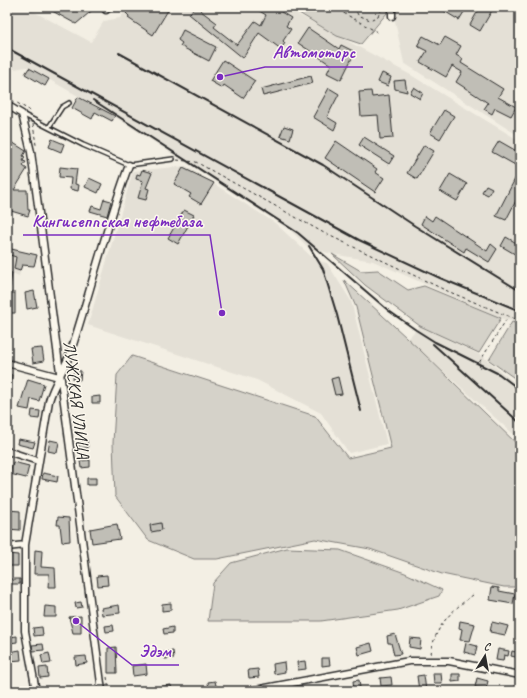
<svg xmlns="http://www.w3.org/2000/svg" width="527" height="698" font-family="Caveat,sans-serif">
  <rect width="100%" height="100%" fill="#f3efe4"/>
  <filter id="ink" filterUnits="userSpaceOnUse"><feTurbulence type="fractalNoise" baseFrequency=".025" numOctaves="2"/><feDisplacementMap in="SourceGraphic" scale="8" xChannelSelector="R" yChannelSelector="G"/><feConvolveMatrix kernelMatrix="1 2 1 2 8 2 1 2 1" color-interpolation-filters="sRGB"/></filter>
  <g filter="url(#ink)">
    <path fill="#e4e0d6" d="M7,7H25L91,42L104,21L120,18L128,7H284L409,74L515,138L519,136L404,63L392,7H520V324L501,318L373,261L332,254L309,248L290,230L117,118L27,67L7,70Z
      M186,166L275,223L315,260L327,263L351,301L387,444L349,453L321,413L257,380L88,325L133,171Z
      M7,248L37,255L34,266L22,265L19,276L12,273L10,285L7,286Z
      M420,326L482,356L520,387V440L407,339Z"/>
    <path fill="#d5d2c9" stroke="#807e7a" d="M289,7H386L387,13L361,44L337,36Z
      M332,254L361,271L378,270L408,290L424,286L501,318L479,353L420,326L365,285Z
      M344,280L419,349L520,447V587H504L442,574L370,549L315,539L217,559H194L148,540L115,496L113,443L117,375L132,356L315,416L348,458L391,448L356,307Z
      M512,322L520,325V382L489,360Z
      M287,548L340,550L405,573L442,590L439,596L398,610L321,621H208L213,583L231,563Z"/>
    <path fill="#c0beb6" stroke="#2b2b2b" d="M45,7H96L76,24Z
      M130,7H151L156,10L158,7H170L153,35L128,18L129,16L126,13Z
      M195,7H204L201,11L217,23L214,27L237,45L255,21L261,25L266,15L253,7H273L291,18L286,26L291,29L283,41L285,43L281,49L259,33L243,58L189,14Z
      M446,7H467L459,20L444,11Z
      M480,7H494L480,31L470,25Z
      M308,28L339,49L341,45L355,52L341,80L327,73L331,65L298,43Z
      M183,30L216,47L209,61L180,46L182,43L178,40Z
      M423,36L440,45L445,37L461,46L456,55L463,59L461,63L503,89L498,97L516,107L511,116L495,108L492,114L484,109L488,103L456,82L462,72L452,66L446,77L420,62L427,51L417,46Z
      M223,60L255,81L243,98L224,85L222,88L210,81Z
      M29,68L49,79L45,86L25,74Z
      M382,73L391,77L388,86L378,82Z
      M311,76L313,83L263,96L261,89Z
      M405,80L407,92L395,89L394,81Z
      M414,87L423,93L420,99L410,93Z
      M329,88L339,94L327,117L337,123L334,130L313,117Z
      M371,91L372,97L389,95L393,138L380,139L378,115L361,116L359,92Z
      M78,97L115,116L112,121L95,112L92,119L72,108Z
      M444,110L454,116L440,139L430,133Z
      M284,126L293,129L290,139L280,136Z
      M364,137L394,156L389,164L359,145Z
      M7,139L26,151L23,156L25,157L23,161L26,162L23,166L27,169L14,190H27L28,210H30L28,216L11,211L7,217Z
      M52,139L64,144L61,152L49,147Z
      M336,141L377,169L375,172L384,178L375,192L325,158Z
      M499,141L520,153V160L517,166L492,152Z
      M424,145L434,151L417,179L407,173Z
      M60,167L77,169L75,184L79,185L78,191L70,189L71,178L59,177Z
      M183,168L214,183L201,204L189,197L191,194L174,184Z
      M142,170L152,173L146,188L149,189L146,200L138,198L143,181L136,179L137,174L140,175Z
      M450,174L467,184L457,201L440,191Z
      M516,177L520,179V193L506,220L496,216Z
      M89,178L102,184L98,193L85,187Z
      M486,185L492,188L488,195L482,192Z
      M104,199L111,201L107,216L90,211L92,206L101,209Z
      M184,210L194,215L178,244L168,238Z
      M425,216L432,221L435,216L487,251L491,244L497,249L489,262L466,248L464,252L421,224Z
      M506,237L520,245V257L501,246Z
      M7,248L37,255L34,266L22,265L20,271L14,269L16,257L7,254Z
      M7,272L12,273L10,287H7Z
      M34,291L37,307L27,309L25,293Z
      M9,293H15V313H9Z
      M42,348L44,361L33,363L31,349Z
      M74,370L81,371L80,380L73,379Z
      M7,373L12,375L9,389L7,388Z
      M338,377L342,394L335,395L331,379Z
      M28,379L44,384L39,401L31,399L29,410L19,408Z
      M100,396V403H92V397Z
      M32,410L40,411L39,419L31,418Z
      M18,439L35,442L33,448L17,444Z
      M50,440L59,442L57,453L48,451Z
      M87,440L88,448L79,449L78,441Z
      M90,460V467L81,468L80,461Z
      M13,462L29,466L26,478L10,474Z
      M43,473L58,476L57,482L42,479Z
      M87,478H96V485H87Z
      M8,510L20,511V530L7,529Z
      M58,517L69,518L70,541L62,542L60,525H57Z
      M161,523L162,530L151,532L150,525Z
      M117,524L120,539L92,543L90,529Z
      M35,550L42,551L41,567L55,568L56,587H48L49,574H34Z
      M8,554L18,555V566H7Z
      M107,575L108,585L98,586L97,576Z
      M9,579H20V584H9Z
      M492,587L499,588V591L515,594L513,604L490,600Z
      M81,602L82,607L76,608L75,603Z
      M171,603V610L162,611V604Z
      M119,605L120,613L102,615L101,608Z
      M45,606L56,607V617H44Z
      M81,616V633H73L69,617Z
      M460,621L475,624L470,641L460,640L462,629L459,628Z
      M492,622L508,626L505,635L490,632Z
      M113,625L114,631L106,632L105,626Z
      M42,627L43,635L34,636L33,628Z
      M173,627V633L164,634L163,629Z
      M395,634L401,654L394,655L391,643H388L387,636Z
      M17,636V642L10,643L9,637Z
      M410,638L421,639L420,649L409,647Z
      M371,643L373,651L359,655L357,647Z
      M466,643L477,646L475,655L464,652Z
      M43,644L44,650L33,651L32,645Z
      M116,647L117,673H108V648Z
      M498,649L509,651L508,656L504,655L503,661L496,660Z
      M20,650L21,660L10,661L9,652Z
      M173,651L174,658L165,659L164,652Z
      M512,651L520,653V658L511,656Z
      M49,653L51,663L43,664L41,655Z
      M86,656L87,663L76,665L75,657Z
      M322,658H329L330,665L322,666Z
      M305,661L306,669L298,670L297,662Z
      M284,662L285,672L274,674L273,664Z
      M146,664L147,674L133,676L132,666Z
      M47,667L48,677L40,678L39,668Z
      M258,669L259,677L249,678L248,670Z
      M433,673H441L442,683H434Z
      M452,674H460V681L452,682Z
      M424,675L426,691H419L417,676Z
      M391,677L392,685L381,686L380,678Z
      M477,678L488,681L486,689L475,687Z
      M359,680L360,688L354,689L353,681Z
      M215,681L217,690L209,691L208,682Z
      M26,685L27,691H8L7,689Z
      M171,685L172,690L153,691V688Z"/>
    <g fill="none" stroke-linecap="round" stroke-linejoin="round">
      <defs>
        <path id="service" d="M22,114L83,145L129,165L173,159
          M49,127L62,107L69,103"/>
        <path id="minor" d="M392,7V16
          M106,10L109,7
          M7,105L22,114L31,152L102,691
          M7,363L59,377
          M7,451L38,461
          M7,547L25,545
          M36,691L25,631V545L49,401C54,383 65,369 71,351C91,290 106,226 129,165
          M249,691L409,661H449L520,675"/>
      </defs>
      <use href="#service" stroke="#2b2b2b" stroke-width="6"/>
      <use href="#minor" stroke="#2b2b2b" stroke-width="9"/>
      <path stroke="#2b2b2b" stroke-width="1" stroke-dasharray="3 3" stroke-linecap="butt" d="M333,7L377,32
        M354,7L358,15L370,20L378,16L383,7
        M7,97L29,110L31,113
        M33,124L36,145
        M177,160L196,162L324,233L445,290L520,321
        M480,368L479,363L482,358L508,317
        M431,654C434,627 452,610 473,595
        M107,677L109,691"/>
      <use href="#service" stroke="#fbf7ec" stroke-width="3"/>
      <use href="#minor" stroke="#fbf7ec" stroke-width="6"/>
      <path stroke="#2b2b2b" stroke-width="2" d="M7,48L359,240L440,278L520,311
        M119,53L323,165L415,226L520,291
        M93,100L298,233L389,311L416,330L435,342L499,374L520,390
        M309,246L323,269L337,315L361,411
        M433,344L520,423"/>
    </g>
  </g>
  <g text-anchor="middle" stroke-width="3" stroke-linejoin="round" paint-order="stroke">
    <g font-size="17" fill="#2b2b2b" stroke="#fbf7ec">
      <text transform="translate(77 400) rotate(83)" y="6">ЛУЖСКАЯ УЛИЦА</text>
    </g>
  </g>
  <path fill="none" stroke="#7b2cbf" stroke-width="1.5" d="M220 77L265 67H363M222 313L210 235H23M76 621L132 665H179"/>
  <g fill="#7b2cbf" stroke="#fbf7ec" stroke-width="1.5">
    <circle cx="220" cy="77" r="4"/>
    <circle cx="222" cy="313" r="4"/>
    <circle cx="76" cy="621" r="4"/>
  </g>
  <g font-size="18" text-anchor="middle" font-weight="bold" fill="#7b2cbf" stroke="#fbf7ec" stroke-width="3" stroke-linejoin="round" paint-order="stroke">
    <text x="314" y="58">Автомоторс</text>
    <text x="117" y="227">Кингисеппская нефтебаза</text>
    <text x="155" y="657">Эдэм</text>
  </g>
  <rect width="527" height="698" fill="none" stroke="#fbf7ec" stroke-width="24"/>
  <rect x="12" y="12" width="503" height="674" fill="none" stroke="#2b2b2b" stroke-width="1.5" filter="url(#ink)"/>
  <g transform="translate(485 656) rotate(11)" stroke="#fbf7ec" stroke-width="3" paint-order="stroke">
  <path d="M0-3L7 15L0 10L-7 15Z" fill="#2b2b2b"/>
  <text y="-6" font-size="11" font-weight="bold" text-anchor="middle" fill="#2b2b2b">С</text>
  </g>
</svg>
